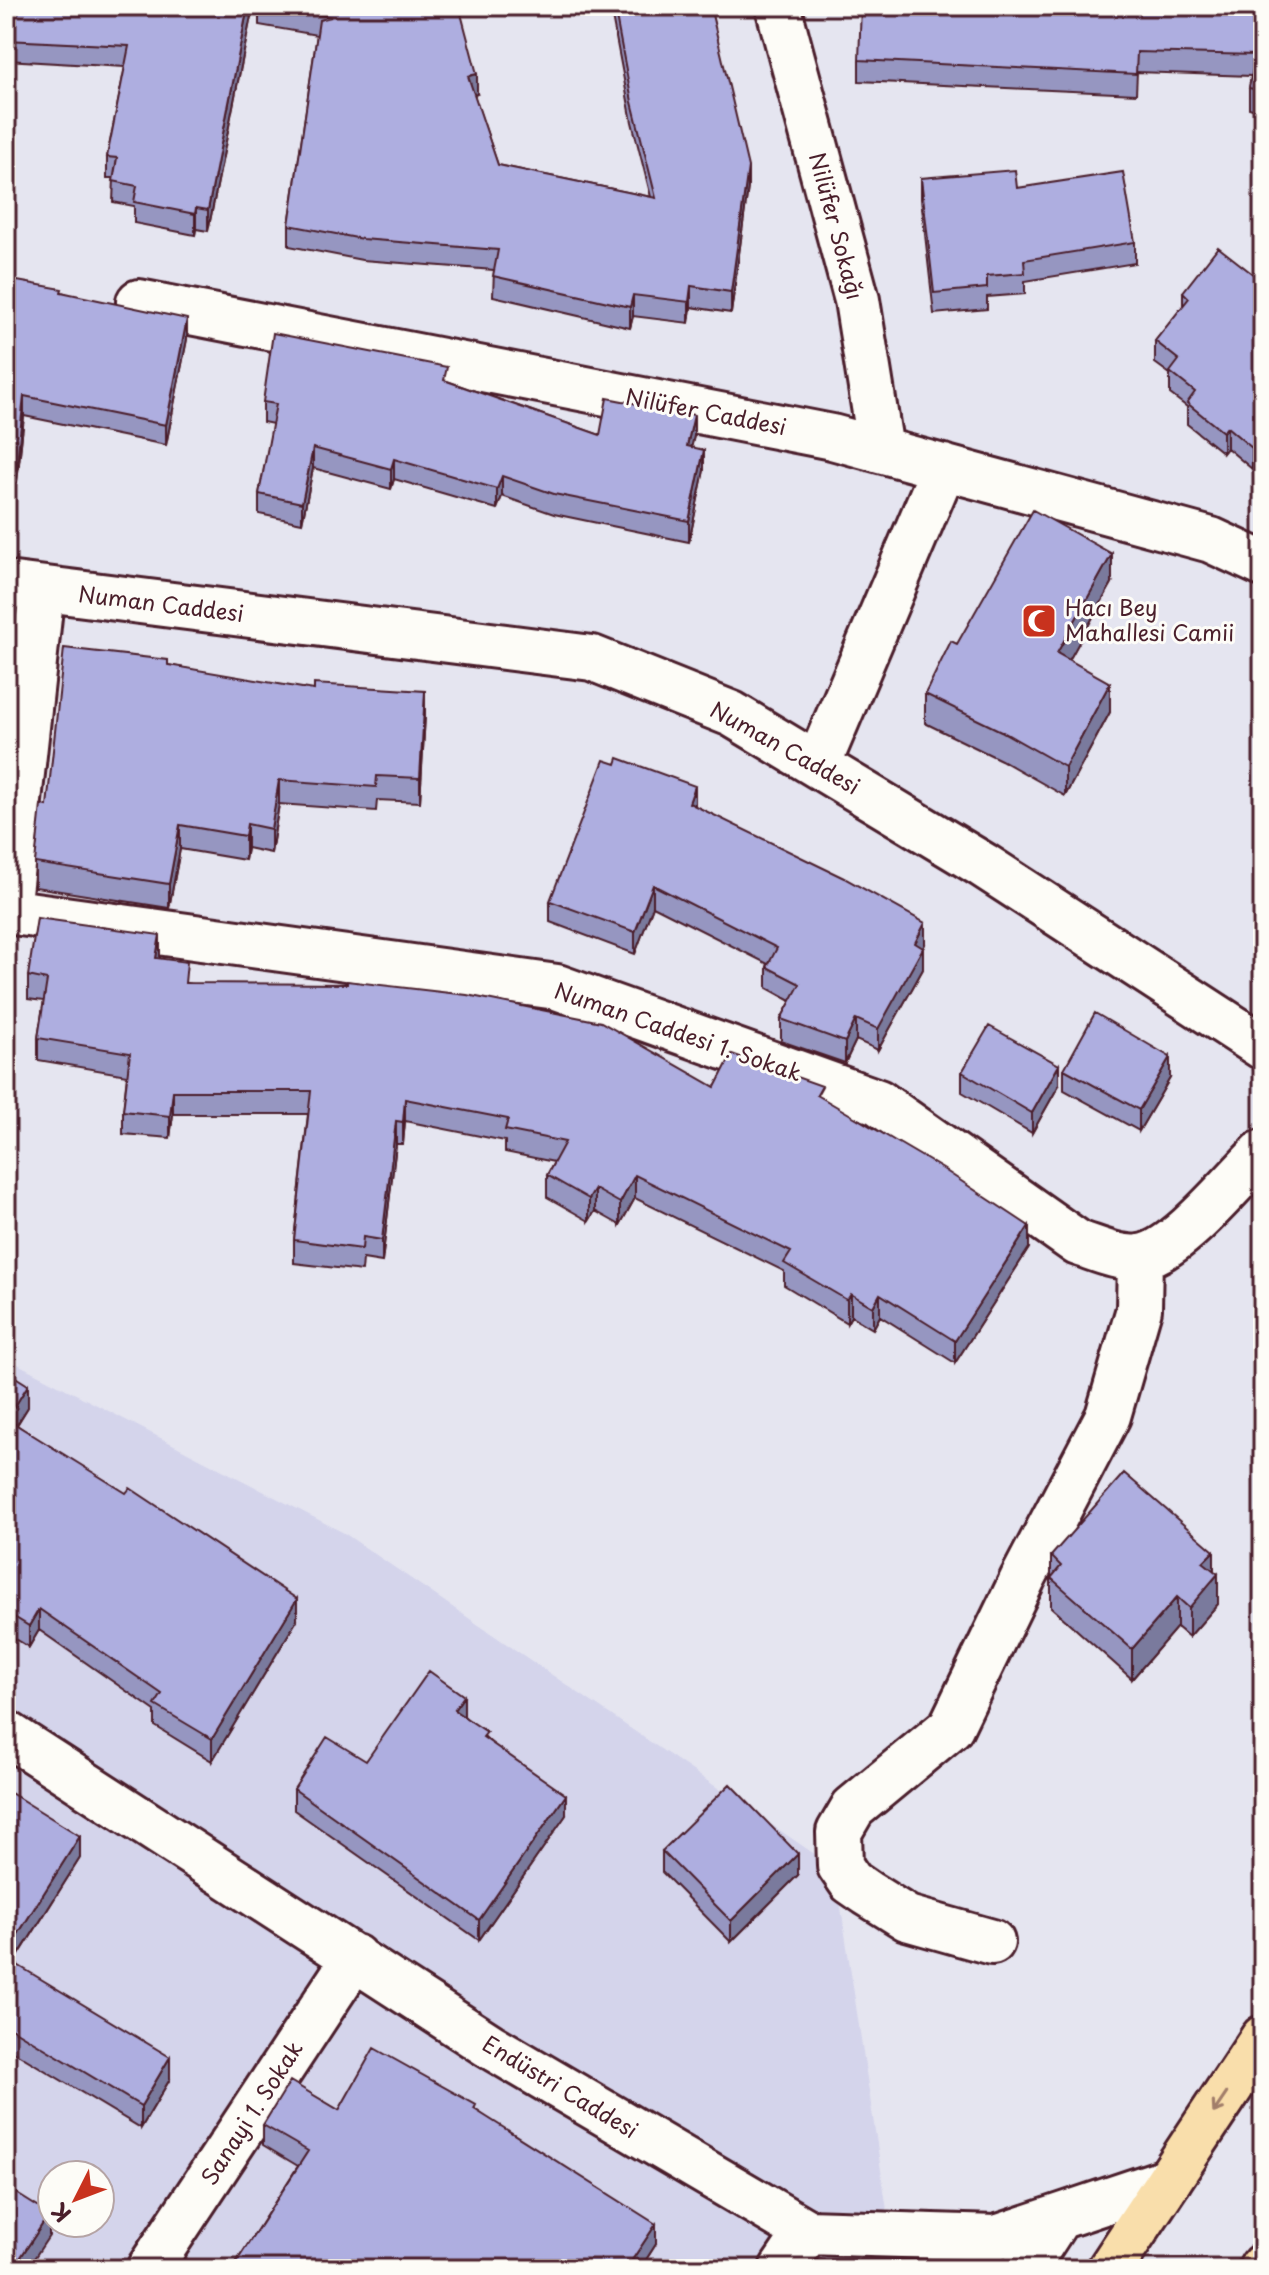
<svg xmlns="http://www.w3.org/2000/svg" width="1269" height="2275" font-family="'Playpen Sans',sans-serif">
  <rect width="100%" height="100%" fill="#e5e5f0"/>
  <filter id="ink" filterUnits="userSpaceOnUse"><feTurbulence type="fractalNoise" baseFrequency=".0125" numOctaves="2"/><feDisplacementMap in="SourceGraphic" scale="16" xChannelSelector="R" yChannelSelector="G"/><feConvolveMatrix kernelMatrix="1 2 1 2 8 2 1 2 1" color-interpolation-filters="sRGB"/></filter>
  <g filter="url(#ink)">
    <path fill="#d4d4eb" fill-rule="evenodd" d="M6,1358L344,1533L835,1868L896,2269H6ZM52,2175H100V2223H52Z"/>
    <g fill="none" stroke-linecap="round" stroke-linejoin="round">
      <defs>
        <path id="minor" d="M778,6L857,300L881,450
          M139,302L832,437L1211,540L1263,564
          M6,584L592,658L732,714L983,865L1263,1047
          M818,765L944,467
          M6,911L557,987L878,1102L1078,1243C1097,1249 1120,1260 1140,1257C1177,1252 1235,1179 1263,1152
          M7,911L42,589
          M6,1733L490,2046L807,2232L996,2238L1169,2180
          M992,1942L907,1918L867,1893L851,1882L840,1866L839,1832L853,1808L951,1727L1023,1578L1108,1416L1139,1309L1140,1257
          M149,2269L355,1957
          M782,2269L807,2232
          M1025,2269L1058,2218"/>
        <path id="major" d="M1110,2269L1263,2038
          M1261,2269L1263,2266"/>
      </defs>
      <use href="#minor" stroke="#4a1f2b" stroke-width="50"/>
      <use href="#major" stroke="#4a1f2b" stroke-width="50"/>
      <use href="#minor" stroke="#fdfcf7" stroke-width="44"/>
      <use href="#major" stroke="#f9deab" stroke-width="44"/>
    </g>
    <path fill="#9696c1" stroke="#4a1f2b" stroke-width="2" d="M6,6H253L208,231L196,229L195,235L134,223V206L113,202L114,178H107V157L125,67L6,60Z
      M259,6H363V8L477,94L474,95L498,165L651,197L632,122L610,6H710L748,187L731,313L691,307L689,323L633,316L630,328L493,296L494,270L362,260L289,246V225L317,35L259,25Z
      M1263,6V112L1249,108V88L1251,76L1137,72L1136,94L859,81V60Z
      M921,178L1017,188L1135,242V263L1025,281V294L987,297V309L934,314L921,199Z
      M6,279L62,292L187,339L166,445L24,416L17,482L6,481Z
      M1263,282V454L1252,469L1227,448L1223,453L1187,424V407L1170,394V374L1155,363V341L1183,306V292Z
      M447,381L600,435L694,436L691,447L704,470L689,542L554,514L502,496L497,509L394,479L391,489L313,468L302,523L259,514V494L273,424L263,422V402Z
      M1112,583L1069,660L1110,712L1065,796L1001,760L925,723V694L957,644Z
      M168,665L425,715L420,802L377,800L376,811L279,804L271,853L247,848L245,860L180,849L169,908L35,887V863L47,806Z
      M695,806L925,944L923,948V969L878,1050L856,1040L845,1063L781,1041V1019L791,1001L767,988V967L768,964L653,906L635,954L550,922V901Z
      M28,976L187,983L715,1087L822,1098L1029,1248L955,1363L880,1316L873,1329L851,1316L847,1323L784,1285V1271L635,1198L620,1225L595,1211L589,1221L547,1197V1175L554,1162L505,1152V1141L405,1121L403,1144H396L382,1262L363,1259L362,1271L294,1263V1240L308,1114H173L170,1138L123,1134V1111L127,1075L38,1060V1038L44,1001L28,999Z
      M1064,1069L1170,1078L1139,1131L1064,1090Z
      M962,1072L1059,1085L1032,1133L962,1092Z
      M6,1371L28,1407L17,1425L297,1620L212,1761L155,1726V1711L39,1630L29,1647L6,1633Z
      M1051,1556L1214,1571L1218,1604L1189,1637L1177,1627L1132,1679L1051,1607Z
      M464,1716L487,1739L566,1815L479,1940L294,1810V1789L366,1761Z
      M6,1790L80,1858L14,1963L170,2079L141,2128L6,2047Z
      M662,1851L798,1875L731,1942L662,1872Z
      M339,2110H476L656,2244L640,2269H232L298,2166L263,2145V2125Z"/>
    <path fill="#7a7a9d" stroke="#4a1f2b" stroke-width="2" d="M248,6H253L208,231V210Z
      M477,74V94L468,97V76Z
      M748,167V187L731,313V292Z
      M196,208V229L195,235V214Z
      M691,286V307L689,323V302Z
      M633,295V316L630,328V307Z
      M187,319V339L166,445V425Z
      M24,396V416L17,482V462Z
      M694,415V436L687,466V446Z
      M1227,427V448L1223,453V432Z
      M1263,433V454L1252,469V448Z
      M313,448V468L302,523V503Z
      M704,450V470L689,542V521Z
      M394,459V479L391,489V469Z
      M502,476V496L497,509V489Z
      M1112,554V583L1057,682V653Z
      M1110,683V712L1065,796V767Z
      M425,691V715L420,802V778Z
      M279,780V804L271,853V829Z
      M695,786V807L689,803Z
      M247,824V848L245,860V836Z
      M180,825V849L169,908V884Z
      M653,885V906L635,954V932Z
      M925,923V944L923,948V969L878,1050V1029L915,943Z
      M160,935V958L156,980V958Z
      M856,1019V1040L845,1063V1042Z
      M1170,1057V1078L1139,1131V1110Z
      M1059,1065V1085L1032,1133V1113Z
      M173,1091V1114L170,1138V1116Z
      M405,1099V1121L403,1144V1122Z
      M396,1121V1144L382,1262V1240Z
      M635,1175V1198L620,1225V1203Z
      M595,1189V1211L589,1221V1199Z
      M1029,1226V1248L955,1363V1341Z
      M851,1294V1316L847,1323V1300Z
      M880,1294V1316L873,1329V1307Z
      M28,1385V1407L7,1440V1419Z
      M1214,1551V1579L1218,1574V1604L1189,1637V1608L1203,1562Z
      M1177,1597V1627L1132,1679V1649Z
      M297,1599V1620L212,1761V1739Z
      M39,1609V1630L29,1647V1626Z
      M464,1696V1716L454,1731V1710Z
      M566,1795V1815L479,1940V1920Z
      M80,1836V1858L6,1975V1953Z
      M798,1854V1875L731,1942V1921Z
      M170,2057V2079L141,2128V2106Z
      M49,2214V2236L27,2269H13Z
      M656,2224V2244L640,2269H626Z"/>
    <path fill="#aeaee0" stroke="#4a1f2b" stroke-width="2" d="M6,6H248L208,210L196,208L195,214L134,202L137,186L113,181L117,158L107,157L129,46L6,40Z
      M268,6H361V9L372,6H459L477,74L468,76L498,165L656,198L632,102L614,6H710L748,167L731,292L691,286L689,302L633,295L630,307L493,276L498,250L362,239L289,225L319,20L331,17Z
      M861,6H1263V91L1249,88L1256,55L1137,52L1136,74L859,60Z
      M1015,170L1017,188L1123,172L1135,242L1024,260L1025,273L987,276V288L934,293L921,178Z
      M1218,247L1263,282V433L1252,448L1227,427L1223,432L1187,403L1195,392L1170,372L1179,360L1155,341L1189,298L1183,292Z
      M6,279L62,289L61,292L187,319L166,425L24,396L17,462L6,461Z
      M273,333L447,367L444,380L600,435L607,398L694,415L687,446L704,450L689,521L554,494L502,476L497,489L394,459L391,469L313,448L302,503L259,494L276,404L263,402Z
      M1033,510L1112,554L1057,653L1110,683L1065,767L1001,731L925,694L951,641L957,644Z
      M64,648L168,660V665L314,690V684L425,691L420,778L377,776L376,787L279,780L271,829L247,824L245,836L180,825L169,884L35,863L41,805L47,806Z
      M618,758L695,786L689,803L844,878L925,923L915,943L923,948L878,1029L856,1019L845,1042L781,1019L800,984L767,967L777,948L653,885L635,932L550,901L604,760L616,764Z
      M37,918L160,935L156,958L187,962L185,983L347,984V981L467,995L601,1022L715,1087L732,1054L822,1086L817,1095L943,1169L1029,1226L955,1341L880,1294L873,1307L851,1294L847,1300L784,1263L791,1252L635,1175L620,1203L595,1189L589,1199L547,1175L565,1142L505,1130L508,1119L405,1099L403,1122L396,1121L382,1240L363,1237L362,1249L294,1240L311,1091H173L170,1116L123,1111L130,1053L38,1038L47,980L28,976Z
      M1095,1013L1170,1057L1139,1110L1064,1069Z
      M989,1026L1059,1065L1032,1113L962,1072Z
      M6,1371L28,1385L7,1419L126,1493L130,1488L297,1599L212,1739L155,1705L162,1694L39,1609L29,1626L6,1612Z
      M1124,1473L1214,1551L1203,1562L1218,1574L1189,1608L1177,1597L1132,1649L1051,1578L1061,1566L1051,1556Z
      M429,1671L464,1696L454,1710L487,1732L483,1737L566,1795L479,1920L294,1789L327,1737L366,1761Z
      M730,1784L798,1854L731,1921L662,1851Z
      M6,1790L80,1836L6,1953Z
      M6,1958L170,2057L141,2106L6,2025Z
      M374,2048L476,2105L474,2109L656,2224L626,2269H232L308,2151L263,2125L290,2081L339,2110Z
      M6,2187L49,2214L13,2269H6Z"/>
    <defs><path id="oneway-shaft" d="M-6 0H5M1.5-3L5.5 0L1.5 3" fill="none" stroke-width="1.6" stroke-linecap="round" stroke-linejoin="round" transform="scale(2)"/></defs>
    <use stroke="#a27e6b" href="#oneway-shaft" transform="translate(1220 2103) rotate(124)"/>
  </g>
  <defs>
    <symbol id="mosque-square" viewBox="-11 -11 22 22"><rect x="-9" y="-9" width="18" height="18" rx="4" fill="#c8321e" stroke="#fdfcf7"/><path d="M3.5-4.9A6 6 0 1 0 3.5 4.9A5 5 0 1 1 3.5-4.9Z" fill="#fff"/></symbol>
  </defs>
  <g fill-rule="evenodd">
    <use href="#mosque-square" x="1019" y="601" width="40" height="40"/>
  </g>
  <g text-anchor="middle" stroke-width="6" stroke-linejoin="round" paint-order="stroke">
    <g font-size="22" fill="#4a1f2b" stroke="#fdfcf7">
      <text transform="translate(836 226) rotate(75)" y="8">Nilüfer Sokağı</text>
      <text transform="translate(706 412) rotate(11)" y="8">Nilüfer Caddesi</text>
      <text transform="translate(161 604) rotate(7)" y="8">Numan Caddesi</text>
      <text transform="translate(785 748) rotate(29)" y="8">Numan Caddesi</text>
      <text transform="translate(678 1032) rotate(19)" y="8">Numan Caddesi 1. Sokak</text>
      <text transform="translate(560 2087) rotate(31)" y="8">Endüstri Caddesi</text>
      <text transform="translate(252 2113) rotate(-57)" y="8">Sanayi 1. Sokak</text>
    </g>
    <g font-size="22" fill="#4a1f2b" stroke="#fdfcf7" text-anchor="start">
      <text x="1065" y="616">Hacı Bey<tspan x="1065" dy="25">Mahallesi Camii</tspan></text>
    </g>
  </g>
  <rect width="1269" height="2275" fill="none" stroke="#fdfcf7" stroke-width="32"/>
  <rect x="16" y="16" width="1237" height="2243" fill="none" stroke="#4a1f2b" stroke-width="3" filter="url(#ink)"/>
  <g transform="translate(76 2199) rotate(228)"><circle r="38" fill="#fdfcf7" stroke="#b5a4a5" stroke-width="2"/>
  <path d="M0-6L14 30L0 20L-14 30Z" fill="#c8321e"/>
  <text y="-12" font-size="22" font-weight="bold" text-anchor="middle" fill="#4a1f2b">K</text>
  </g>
</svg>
